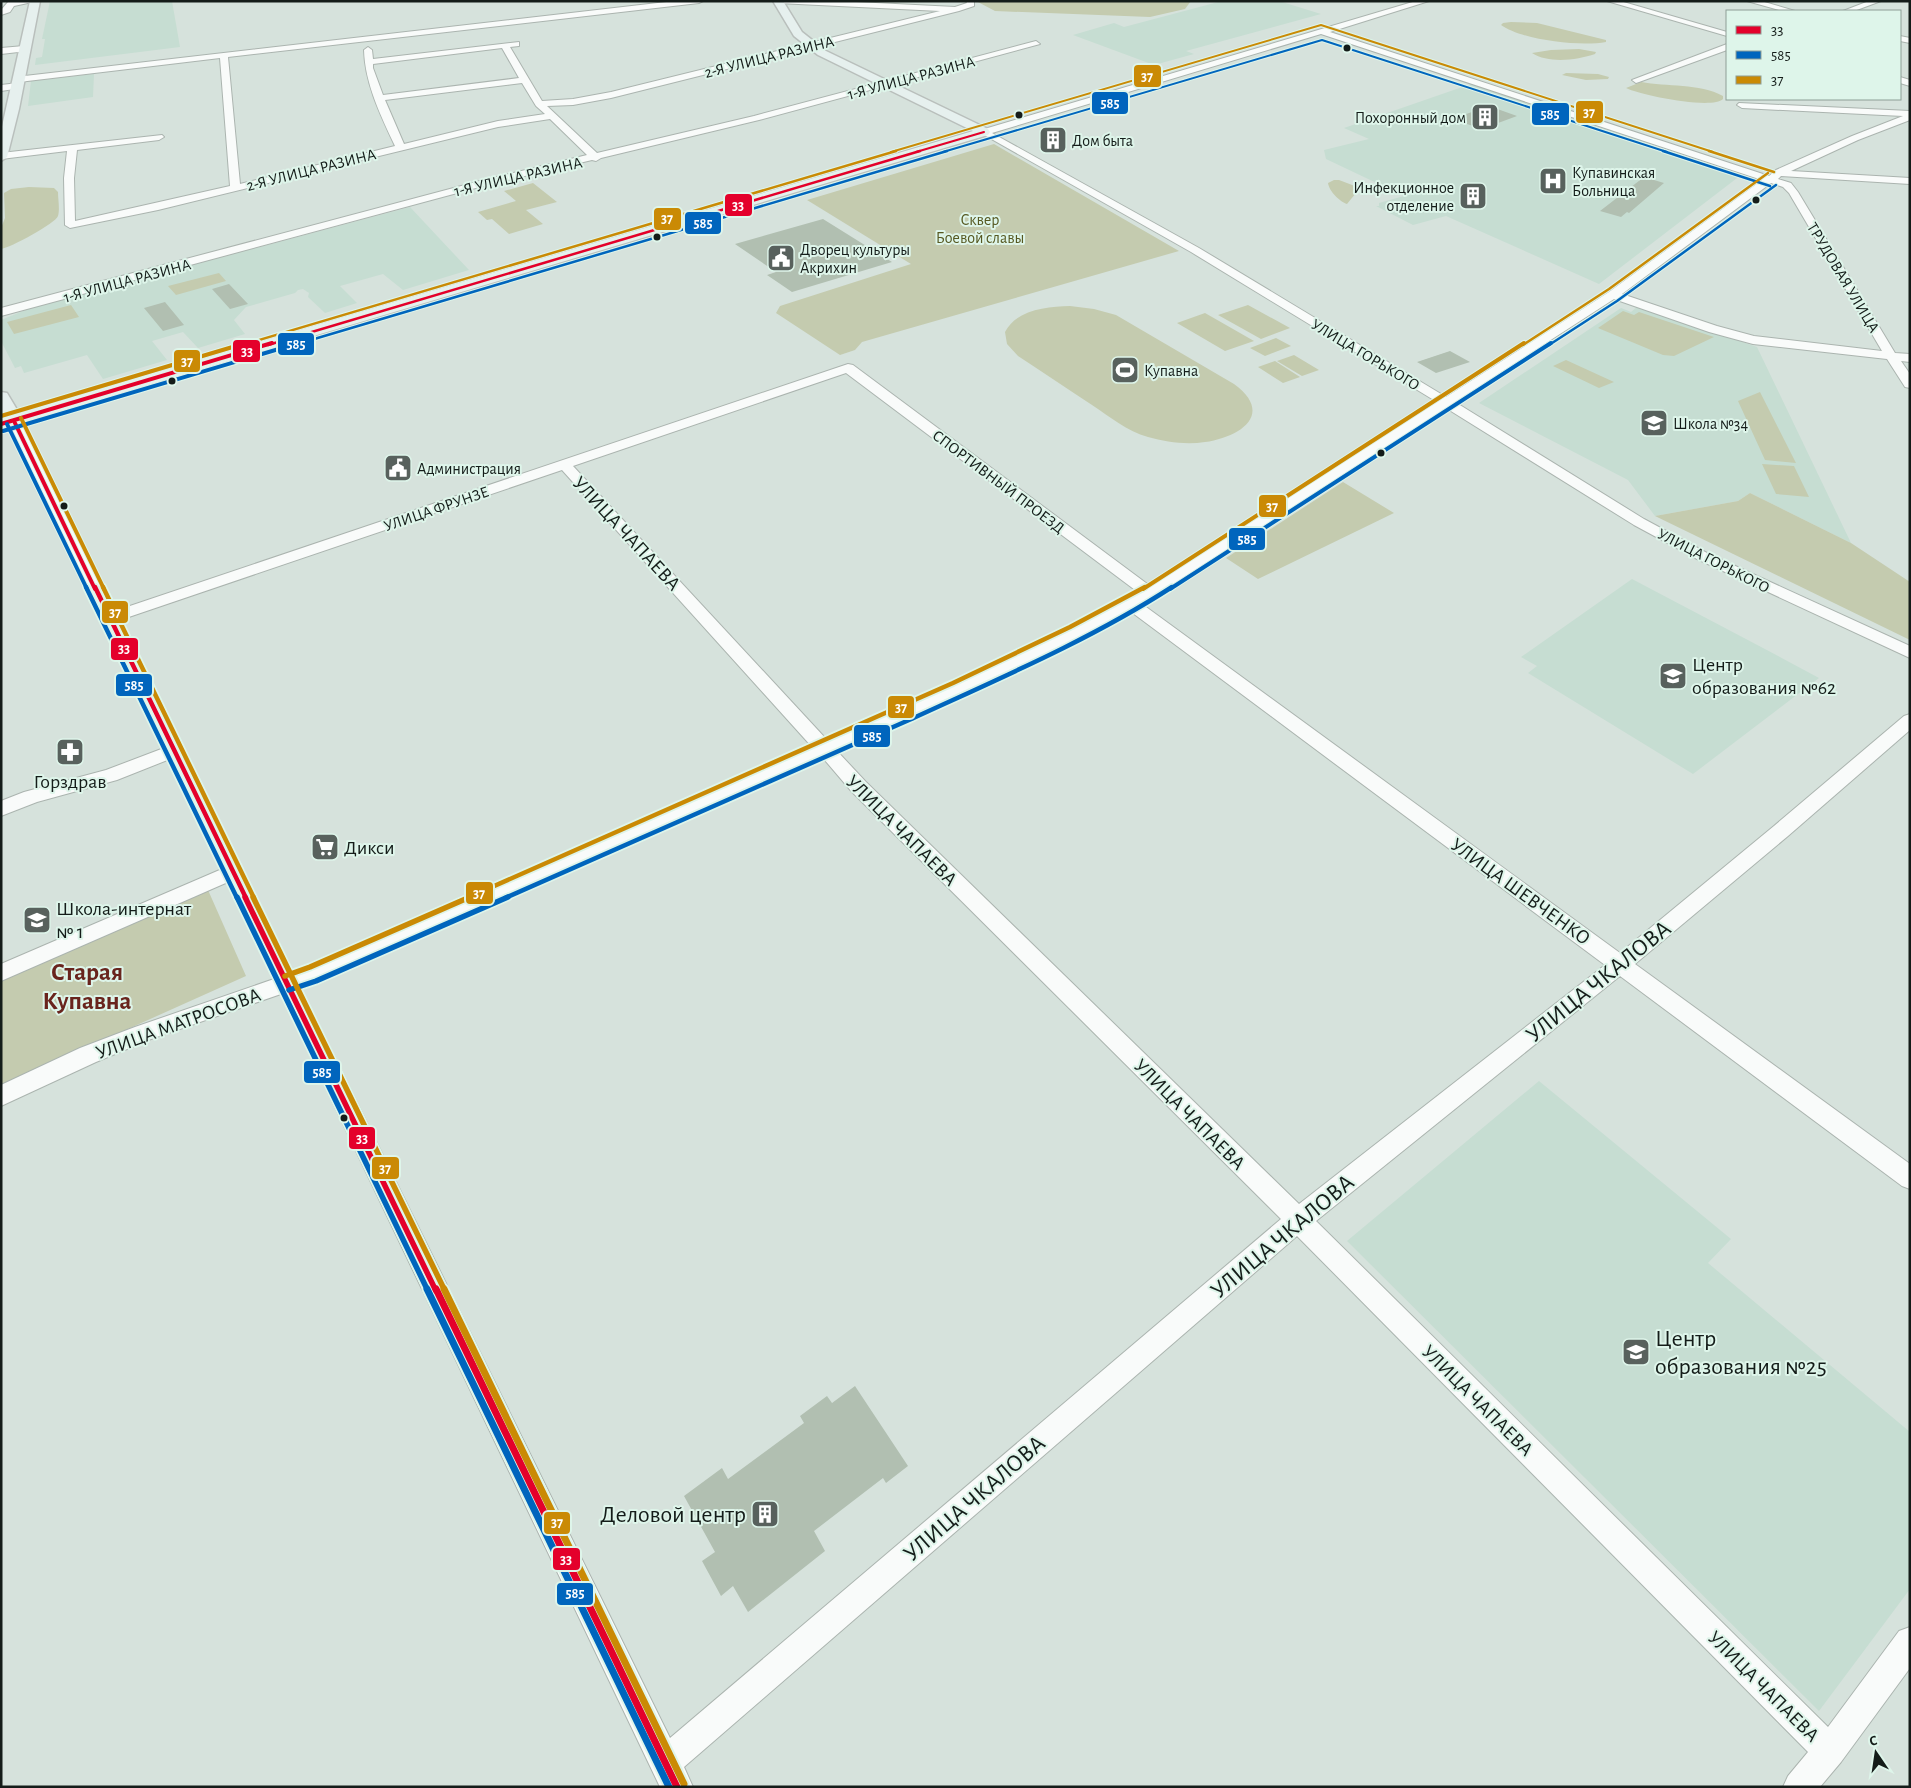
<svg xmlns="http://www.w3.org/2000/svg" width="1911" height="1788" font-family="'Alegreya Sans',sans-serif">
  <rect width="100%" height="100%" fill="#d6e2dc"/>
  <path fill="#c6ddd2" d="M50,1H172L180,47L35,65L36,58L42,57L45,39H42Z
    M1222,1H1279L1321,14L1186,51L1194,54L1154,65L1073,35L1114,23L1124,27Z
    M94,74L93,97L28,106L31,81Z
    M1471,84L1741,175L1599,284L1446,216L1413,225L1376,206H1379V203L1404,196L1326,159L1324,150L1369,139L1344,128Z
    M410,207L469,270L403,290L383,274L340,286L357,303L325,313L308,297L309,293L303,289L298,290L295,293L246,307L234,320L245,334L198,348L183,332L152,341L167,360L103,379L87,355L24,373L21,366L15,368L1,341V320L33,307Z
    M1638,306L1757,347L1851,543L1750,493L1738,501L1655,516L1628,480L1479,403L1621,308L1631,312Z
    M1632,579L1763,648L1819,678L1693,774L1528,673L1537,666L1521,657Z
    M1539,1081L1731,1239L1708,1263L1910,1432V1589L1819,1711L1347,1241Z"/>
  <path fill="#c4cbaf" d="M976,1H1191L1185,9L1150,17L995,11Z
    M1511,22L1537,23L1606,40V42C1580,47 1522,40 1501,25L1503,23Z
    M1579,49L1596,52L1595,54C1577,60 1549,64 1532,53L1551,50Z
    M1566,73L1598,74L1609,77L1608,79L1586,80L1562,75Z
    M1641,82C1667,87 1699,83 1723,96V99C1712,110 1640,95 1626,88Z
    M994,144L1179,251L862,342L855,350L840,355L776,313L780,306L911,264L807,200Z
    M1334,180H1339L1360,188L1347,204C1340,202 1329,191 1328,183Z
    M533,183L557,202L526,210L543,224L509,234L492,219L487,220L478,212L516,201L504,191Z
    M29,187L54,188L58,192C58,199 60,209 58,216C56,223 10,248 1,249V228L5,218L4,193L11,189Z
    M219,273L226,281L176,295L168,286Z
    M71,305L79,317L14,334L7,322Z
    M1248,305L1290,328L1261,339L1218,315Z
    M1070,306L1094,309L1116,315L1234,384C1275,414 1240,437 1205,442C1186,445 1166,442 1148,437C1127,431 1110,417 1092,405C1067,389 1043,372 1018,356L1007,344L1005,332C1017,309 1047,307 1070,306Z
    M1623,311L1634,315L1639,312L1714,337L1674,356L1663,355L1598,328Z
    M1205,313L1254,341L1225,351L1177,323Z
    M1276,338L1291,346L1265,356L1250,348Z
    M1294,355L1319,370L1302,376L1277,361Z
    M1566,360L1614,382L1599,388L1553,366Z
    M1275,361L1300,377L1283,383L1258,367Z
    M1760,392L1796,463L1765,460L1738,401Z
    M1762,464L1794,466L1809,497L1776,494Z
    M1343,482L1394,513L1258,579L1226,558Z
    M1750,493L1851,543L1910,582V640L1655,516L1738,501Z
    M208,890L246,976L1,1086V980Z"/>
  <path fill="#b1bfb1" d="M1489,106L1517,116L1482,129L1452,119Z
    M1644,177L1664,183L1629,213L1627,212L1621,217L1600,211Z
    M823,219L892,262L792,292L767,275L776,272L735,244Z
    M229,284L248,304L230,309L212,289Z
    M165,302L184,325L163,331L144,308Z
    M1450,351L1470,362L1436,373L1417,362Z
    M855,1386L908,1466L886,1483L883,1478L814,1531L825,1551L748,1612L733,1586L721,1596L702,1561L715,1552L684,1496L722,1468L728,1479L804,1423L800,1416L827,1396L832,1403Z"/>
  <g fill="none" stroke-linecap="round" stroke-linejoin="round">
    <defs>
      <path id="minor" d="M14,1H37L14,6L10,12L1,15V10L8,2Z
        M675,1H703L699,3L228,57L240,184L395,146C381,116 365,84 364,50L368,47L372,50L373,59L519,42V46L510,47L542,101L573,99L611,92L940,11L778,3L774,1H836L955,7L967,3L966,1H974V6L959,11L611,98L573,105L547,106L597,153L754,116L1036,41L1040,44L759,120L601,158L596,161L592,160L487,185L1,316V308L480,181L587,155L550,119L498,127L158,210L70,228L65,225L64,178L67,151L1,159V153L162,135L164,137L159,140L77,150L74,178L75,221L230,186L220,58L19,82L16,81V77ZM502,48L519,78L383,95L373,68V64ZM522,83L536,106L545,114L498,121L404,144L385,100Z
        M1416,1H1429L1330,32L1769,176L1776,170L1852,136L1903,116L1742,108L1737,105L1739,103L1910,111V120L1858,140L1791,171L1910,178V184L1781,176L1778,179L1791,183L1798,192L1895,353L1910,354V362L1901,361L1910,374V388L1905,387L1887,359L1753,344L1709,332L1614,299L1455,402L1644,519L1707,553L1910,646V658L1697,559L1634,525L1446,408L1142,604L1620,953L1774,826L1904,716L1910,714V730L1788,836L1635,964L1910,1164V1189L1902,1186L1620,976L1316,1221L1828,1727L1899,1631L1910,1627V1668L1841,1762L1820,1787H1783L1788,1776L1808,1752L1297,1236L684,1767L693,1787H660L281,994L151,1039L96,1062L1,1106V1085L80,1048L135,1027L274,979L228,882L1,981V964L222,869L170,759L117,780L37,802L1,816V801L24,792L106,770L164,748L7,421L14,417L21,421L115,611L848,364L853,365L1150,586L1437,402L1191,252L979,132L981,130ZM1321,34L1762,180L1609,292L1446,397L1199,248L992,133ZM1771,183L1783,187L1789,193L1882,351L1754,336L1717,326L1622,294ZM846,373L1139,593C1039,649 933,694 828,741L573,466ZM562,470L813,748L293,972L120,620ZM1130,611L1605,965L1299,1204L866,782L837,751C935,706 1036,664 1130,611ZM823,758L852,792L1281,1219L670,1738L300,987L320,980Z
        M1607,1H1620L1727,32V36Z
        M1747,1H1761L1795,11H1783Z
        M1869,1H1881L1854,11H1843Z
        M1900,36L1910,38V43L1900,41Z
        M1727,44V50L1639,82L1636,83L1632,80Z
        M24,46L27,47V51L1,54V48Z
        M1900,77L1910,80V86L1900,83Z
        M18,83L21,84V88L1,91V85Z"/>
      <path id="major" d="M30,1H40L19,109L7,157L1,161V131Z
        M773,1H783L802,32L826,51L988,129L990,132L988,135L1,429V418H3L1,414V392L7,393L19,413L973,131L818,55L794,36Z"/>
    </defs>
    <use href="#minor" stroke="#abb4af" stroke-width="2"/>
    <use href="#major" stroke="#b9bfbc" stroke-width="3"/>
    <use href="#minor" fill="#f9fbfa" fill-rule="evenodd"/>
    <use href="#major" fill="#e6f0ee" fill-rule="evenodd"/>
    <defs>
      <path id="bus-1-far5" d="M916,152L984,132"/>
      <path id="bus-1-far4" d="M268,345L920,151"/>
      <path id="bus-1-far3" d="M14,421L95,589
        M1,424L272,343"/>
      <path id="bus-1-far2" d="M95,587L246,898"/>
      <path id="bus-1-far1" d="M245,897L436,1291"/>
      <path id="bus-1" d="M436,1289L677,1787"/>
      <path id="bus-2-far5" d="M943,152L1322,40L1667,152"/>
      <path id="bus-2-far4" d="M1663,151L1770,186
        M294,345L947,151
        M1549,345L1617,301L1776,185"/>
      <path id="bus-2-far3" d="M7,424L87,589
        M3,431L299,343
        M1170,589L1551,343"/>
      <path id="bus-2-far2" d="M86,587L237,898
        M505,898C640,839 775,780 909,720C998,679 1090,640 1172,587"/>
      <path id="bus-2-far1" d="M237,897L428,1291
        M289,990L316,981L508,897"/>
      <path id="bus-2" d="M427,1289L669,1787"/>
      <path id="bus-3-far5" d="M891,152L1321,25L1713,152"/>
      <path id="bus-3-far4" d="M1709,151L1774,172
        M242,345L896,151
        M1523,345L1609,289L1768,173"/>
      <path id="bus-3-far3" d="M1,416L246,343
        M21,418L104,589
        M1143,589L1524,343"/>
      <path id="bus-3-far2" d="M103,587L254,898
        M467,898L953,683L1070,627L1145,587"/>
      <path id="bus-3-far1" d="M253,897L445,1291
        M285,976L310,967L470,897"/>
      <path id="bus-3" d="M444,1289L684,1784"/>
    </defs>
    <use href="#bus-1-far5" stroke="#def5ea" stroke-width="4"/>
    <use href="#bus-1-far4" stroke="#def5ea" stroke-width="4.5"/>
    <use href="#bus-1-far3" stroke="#def5ea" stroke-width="6"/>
    <use href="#bus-1-far2" stroke="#def5ea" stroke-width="8"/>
    <use href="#bus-1-far1" stroke="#def5ea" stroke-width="9"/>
    <use href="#bus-1" stroke="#def5ea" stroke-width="11"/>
    <use href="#bus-2-far5" stroke="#def5ea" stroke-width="4"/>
    <use href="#bus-2-far4" stroke="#def5ea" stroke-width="4.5"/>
    <use href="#bus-2-far3" stroke="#def5ea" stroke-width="6"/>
    <use href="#bus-2-far2" stroke="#def5ea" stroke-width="8"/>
    <use href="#bus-2-far1" stroke="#def5ea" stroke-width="9"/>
    <use href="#bus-2" stroke="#def5ea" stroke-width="11"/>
    <use href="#bus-3-far5" stroke="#def5ea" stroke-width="4"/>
    <use href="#bus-3-far4" stroke="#def5ea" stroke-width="4.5"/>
    <use href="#bus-3-far3" stroke="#def5ea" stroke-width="6"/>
    <use href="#bus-3-far2" stroke="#def5ea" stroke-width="8"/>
    <use href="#bus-3-far1" stroke="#def5ea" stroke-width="9"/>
    <use href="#bus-3" stroke="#def5ea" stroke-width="11"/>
    <use href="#bus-1-far5" stroke="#e4002b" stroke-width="2"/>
    <use href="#bus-1-far4" stroke="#e4002b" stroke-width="2.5"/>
    <use href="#bus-1-far3" stroke="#e4002b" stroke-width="4"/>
    <use href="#bus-1-far2" stroke="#e4002b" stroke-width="4.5"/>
    <use href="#bus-1-far1" stroke="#e4002b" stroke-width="5.5"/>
    <use href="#bus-1" stroke="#e4002b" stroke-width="7"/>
    <use href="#bus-2-far5" stroke="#0065bd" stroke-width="2"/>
    <use href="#bus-2-far4" stroke="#0065bd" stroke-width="2.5"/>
    <use href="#bus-2-far3" stroke="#0065bd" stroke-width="4"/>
    <use href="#bus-2-far2" stroke="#0065bd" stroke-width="4.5"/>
    <use href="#bus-2-far1" stroke="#0065bd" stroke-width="5.5"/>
    <use href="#bus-2" stroke="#0065bd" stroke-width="7"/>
    <use href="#bus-3-far5" stroke="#ca8a05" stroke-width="2"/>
    <use href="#bus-3-far4" stroke="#ca8a05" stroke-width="2.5"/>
    <use href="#bus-3-far3" stroke="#ca8a05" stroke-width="4"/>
    <use href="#bus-3-far2" stroke="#ca8a05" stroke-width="4.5"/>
    <use href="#bus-3-far1" stroke="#ca8a05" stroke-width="5.5"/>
    <use href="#bus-3" stroke="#ca8a05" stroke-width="7"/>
  </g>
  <defs>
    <symbol id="building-square" viewBox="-11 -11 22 22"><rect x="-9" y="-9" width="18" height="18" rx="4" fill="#58615d" stroke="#def5ea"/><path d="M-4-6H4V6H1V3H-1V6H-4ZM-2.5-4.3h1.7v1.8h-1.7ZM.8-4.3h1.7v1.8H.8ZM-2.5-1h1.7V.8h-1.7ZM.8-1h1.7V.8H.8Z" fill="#fff"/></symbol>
    <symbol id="hospital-square" viewBox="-11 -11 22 22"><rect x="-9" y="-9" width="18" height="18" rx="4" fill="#58615d" stroke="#def5ea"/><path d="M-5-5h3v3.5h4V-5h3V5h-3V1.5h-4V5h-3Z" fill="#fff"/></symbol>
    <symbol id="civic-square" viewBox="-11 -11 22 22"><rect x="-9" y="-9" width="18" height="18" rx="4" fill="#58615d" stroke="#def5ea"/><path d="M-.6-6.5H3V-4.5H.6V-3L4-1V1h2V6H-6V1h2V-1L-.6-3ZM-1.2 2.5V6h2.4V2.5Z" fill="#fff"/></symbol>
    <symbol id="stadium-square" viewBox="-11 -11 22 22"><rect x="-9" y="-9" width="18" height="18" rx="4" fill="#58615d" stroke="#def5ea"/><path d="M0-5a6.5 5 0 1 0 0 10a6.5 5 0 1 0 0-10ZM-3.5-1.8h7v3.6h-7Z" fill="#fff"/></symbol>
    <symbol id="school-square" viewBox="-11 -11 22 22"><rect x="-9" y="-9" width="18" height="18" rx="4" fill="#58615d" stroke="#def5ea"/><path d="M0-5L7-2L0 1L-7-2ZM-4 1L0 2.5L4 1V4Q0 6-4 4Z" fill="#fff"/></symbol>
    <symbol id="pharmacy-square" viewBox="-11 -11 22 22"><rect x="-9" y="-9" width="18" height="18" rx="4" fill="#58615d" stroke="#def5ea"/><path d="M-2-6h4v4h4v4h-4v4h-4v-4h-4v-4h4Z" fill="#fff"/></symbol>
    <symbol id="supermarket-square" viewBox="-11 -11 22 22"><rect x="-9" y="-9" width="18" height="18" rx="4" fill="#58615d" stroke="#def5ea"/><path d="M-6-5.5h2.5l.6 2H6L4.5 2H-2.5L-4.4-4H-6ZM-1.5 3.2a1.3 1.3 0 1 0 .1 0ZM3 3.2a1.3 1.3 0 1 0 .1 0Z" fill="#fff"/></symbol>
  </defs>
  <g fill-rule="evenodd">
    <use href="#building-square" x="1469" y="101" width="32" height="32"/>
    <use href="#building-square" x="1037" y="124" width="32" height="32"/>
    <use href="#hospital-square" x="1537" y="165" width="32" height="32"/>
    <use href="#building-square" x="1457" y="180" width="32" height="32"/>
    <use href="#civic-square" x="765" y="242" width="32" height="32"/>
    <use href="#stadium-square" x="1109" y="354" width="32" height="32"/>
    <use href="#school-square" x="1638" y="407" width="32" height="32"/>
    <use href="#civic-square" x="382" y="452" width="32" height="32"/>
    <use href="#school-square" x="1657" y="660" width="32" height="32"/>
    <use href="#pharmacy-square" x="54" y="736" width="32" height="32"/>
    <use href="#supermarket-square" x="309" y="831" width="32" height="32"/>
    <use href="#school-square" x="21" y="904" width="32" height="32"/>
    <use href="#school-square" x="1620" y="1336" width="32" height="32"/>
    <use href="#building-square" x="749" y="1498" width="32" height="32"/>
  </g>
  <g fill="#141c19" stroke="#def5ea" stroke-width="2">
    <circle cx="1347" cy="48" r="4.5"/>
    <circle cx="1019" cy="115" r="4.5"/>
    <circle cx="1756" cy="200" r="4.5"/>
    <circle cx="657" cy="237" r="4.5"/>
    <circle cx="172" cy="381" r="4.5"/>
    <circle cx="1381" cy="453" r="4.5"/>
    <circle cx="64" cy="506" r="4.5"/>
    <circle cx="344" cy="1118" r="4.5"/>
  </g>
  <g text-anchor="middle" stroke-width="4" stroke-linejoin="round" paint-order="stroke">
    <g font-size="16" fill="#141c19" stroke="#def5ea">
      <text transform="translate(769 56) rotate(-14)" y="6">2-Я УЛИЦА РАЗИНА</text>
      <text transform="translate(911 77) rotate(-15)" y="6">1-Я УЛИЦА РАЗИНА</text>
      <text transform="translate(311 169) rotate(-14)" y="6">2-Я УЛИЦА РАЗИНА</text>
      <text transform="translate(518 176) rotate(-13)" y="6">1-Я УЛИЦА РАЗИНА</text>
      <text transform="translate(1844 277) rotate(59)" y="6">ТРУДОВАЯ УЛИЦА</text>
      <text transform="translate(127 280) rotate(-15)" y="6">1-Я УЛИЦА РАЗИНА</text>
      <text transform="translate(1366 354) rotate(31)" y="6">УЛИЦА ГОРЬКОГО</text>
      <text transform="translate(999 481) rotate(37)" y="6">СПОРТИВНЫЙ ПРОЕЗД</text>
      <text transform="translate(436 508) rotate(-19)" y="6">УЛИЦА ФРУНЗЕ</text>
      <text transform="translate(1714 560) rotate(27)" y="6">УЛИЦА ГОРЬКОГО</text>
    </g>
    <g font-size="16" fill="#141c19" stroke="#def5ea" text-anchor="start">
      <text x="1466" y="123" text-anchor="end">Похоронный дом</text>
      <text x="1072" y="146">Дом быта</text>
      <text x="1572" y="178">Купавинская<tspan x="1572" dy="18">Больница</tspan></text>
      <text x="1454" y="193" text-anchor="end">Инфекционное<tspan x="1454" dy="18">отделение</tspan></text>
      <text x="800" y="255">Дворец культуры<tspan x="800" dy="18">Акрихин</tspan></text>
      <text x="1144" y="376">Купавна</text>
      <text x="1673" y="429">Школа №34</text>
      <text x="417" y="474">Администрация</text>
    </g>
    <g font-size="16" fill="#565821" stroke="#def5ea">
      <text x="980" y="225">Сквер<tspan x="980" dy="18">Боевой славы</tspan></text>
    </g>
    <g font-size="20" fill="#141c19" stroke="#def5ea">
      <text transform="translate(627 533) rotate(47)" y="7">УЛИЦА ЧАПАЕВА</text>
      <text transform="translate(902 830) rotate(45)" y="7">УЛИЦА ЧАПАЕВА</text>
      <text transform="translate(1521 891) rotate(36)" y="7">УЛИЦА ШЕВЧЕНКО</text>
      <text transform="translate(178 1023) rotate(-20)" y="7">УЛИЦА МАТРОСОВА</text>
      <text transform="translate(1190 1114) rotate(45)" y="7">УЛИЦА ЧАПАЕВА</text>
      <text transform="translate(1478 1400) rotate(45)" y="7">УЛИЦА ЧАПАЕВА</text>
      <text transform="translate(1764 1686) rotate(45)" y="7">УЛИЦА ЧАПАЕВА</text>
    </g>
    <g font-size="20" fill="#141c19" stroke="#def5ea" text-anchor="start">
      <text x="1692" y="671">Центр<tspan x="1692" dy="23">образования №62</tspan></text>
      <text x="70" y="788" text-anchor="middle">Горздрав</text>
      <text x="344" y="854">Дикси</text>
      <text x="56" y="915">Школа-интернат<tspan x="56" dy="23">№ 1</tspan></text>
    </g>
    <g font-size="24" fill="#141c19" stroke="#def5ea">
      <text transform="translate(1598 981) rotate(-39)" y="8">УЛИЦА ЧКАЛОВА</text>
      <text transform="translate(1282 1236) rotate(-40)" y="8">УЛИЦА ЧКАЛОВА</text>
      <text transform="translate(974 1498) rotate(-41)" y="8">УЛИЦА ЧКАЛОВА</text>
    </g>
    <g font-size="24" fill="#141c19" stroke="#def5ea" text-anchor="start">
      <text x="1655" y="1346">Центр<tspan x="1655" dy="28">образования №25</tspan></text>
      <text x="746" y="1522" text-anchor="end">Деловой центр</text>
    </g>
    <g font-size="25" font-weight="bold" fill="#69241d" stroke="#def5ea">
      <text x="87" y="980">Старая<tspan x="87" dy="29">Купавна</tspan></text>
    </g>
  </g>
  <g stroke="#def5ea" stroke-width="2">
    <rect x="1133" y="64" width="29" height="24" rx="5" fill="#ca8a05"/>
    <rect x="1091" y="91" width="38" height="24" rx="5" fill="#0065bd"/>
    <rect x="1575" y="100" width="29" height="24" rx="5" fill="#ca8a05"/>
    <rect x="1531" y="102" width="39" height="24" rx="5" fill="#0065bd"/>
    <rect x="724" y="193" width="29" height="24" rx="5" fill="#e4002b"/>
    <rect x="653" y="207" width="29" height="24" rx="5" fill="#ca8a05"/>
    <rect x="684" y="211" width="38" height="24" rx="5" fill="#0065bd"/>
    <rect x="277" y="332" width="38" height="24" rx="5" fill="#0065bd"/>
    <rect x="232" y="339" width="29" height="24" rx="5" fill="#e4002b"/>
    <rect x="173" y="349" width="28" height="24" rx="5" fill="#ca8a05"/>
    <rect x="1258" y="494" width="29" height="24" rx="5" fill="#ca8a05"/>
    <rect x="1228" y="527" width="38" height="24" rx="5" fill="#0065bd"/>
    <rect x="101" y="600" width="28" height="24" rx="5" fill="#ca8a05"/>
    <rect x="110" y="637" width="29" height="24" rx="5" fill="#e4002b"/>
    <rect x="115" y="673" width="38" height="24" rx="5" fill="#0065bd"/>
    <rect x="887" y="695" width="28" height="24" rx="5" fill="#ca8a05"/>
    <rect x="853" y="724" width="38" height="24" rx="5" fill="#0065bd"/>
    <rect x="465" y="881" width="29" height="24" rx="5" fill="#ca8a05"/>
    <rect x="303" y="1060" width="38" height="24" rx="5" fill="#0065bd"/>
    <rect x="348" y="1126" width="28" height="24" rx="5" fill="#e4002b"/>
    <rect x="371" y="1156" width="29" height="24" rx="5" fill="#ca8a05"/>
    <rect x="543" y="1511" width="28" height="24" rx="5" fill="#ca8a05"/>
    <rect x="552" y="1547" width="29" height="24" rx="5" fill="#e4002b"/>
    <rect x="556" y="1582" width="38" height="24" rx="5" fill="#0065bd"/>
  </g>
  <g font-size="14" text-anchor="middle" font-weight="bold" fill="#fff">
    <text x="1147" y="81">37</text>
    <text x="1110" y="108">585</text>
    <text x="1589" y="117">37</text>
    <text x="1550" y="119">585</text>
    <text x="738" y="210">33</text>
    <text x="667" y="223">37</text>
    <text x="703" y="228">585</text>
    <text x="296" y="349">585</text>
    <text x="247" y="356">33</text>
    <text x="187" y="366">37</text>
    <text x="1272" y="511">37</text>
    <text x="1247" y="544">585</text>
    <text x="115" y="617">37</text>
    <text x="124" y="653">33</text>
    <text x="134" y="690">585</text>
    <text x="901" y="712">37</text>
    <text x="872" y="741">585</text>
    <text x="479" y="898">37</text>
    <text x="322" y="1077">585</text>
    <text x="362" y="1143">33</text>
    <text x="385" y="1173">37</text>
    <text x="557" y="1527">37</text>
    <text x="566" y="1564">33</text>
    <text x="575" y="1598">585</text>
  </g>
  <rect width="1911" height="1788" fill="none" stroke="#141c19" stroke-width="5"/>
  <rect x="1726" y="10" width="175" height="90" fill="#def5ea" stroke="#8d9e96"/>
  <rect x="1736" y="26" width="25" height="8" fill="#e4002b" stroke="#8d9e96"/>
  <text x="1771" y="35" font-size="15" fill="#141c19">33</text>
  <rect x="1736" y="51" width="25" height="8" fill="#0065bd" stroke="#8d9e96"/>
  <text x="1771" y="60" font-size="15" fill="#141c19">585</text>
  <rect x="1736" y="76" width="25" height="8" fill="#ca8a05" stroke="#8d9e96"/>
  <text x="1771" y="85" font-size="15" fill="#141c19">37</text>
  <g transform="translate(1876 1753) rotate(347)" stroke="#def5ea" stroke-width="4" paint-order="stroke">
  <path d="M0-4L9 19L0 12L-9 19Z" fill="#141c19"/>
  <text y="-8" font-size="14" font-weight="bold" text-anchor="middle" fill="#141c19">С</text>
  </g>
</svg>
